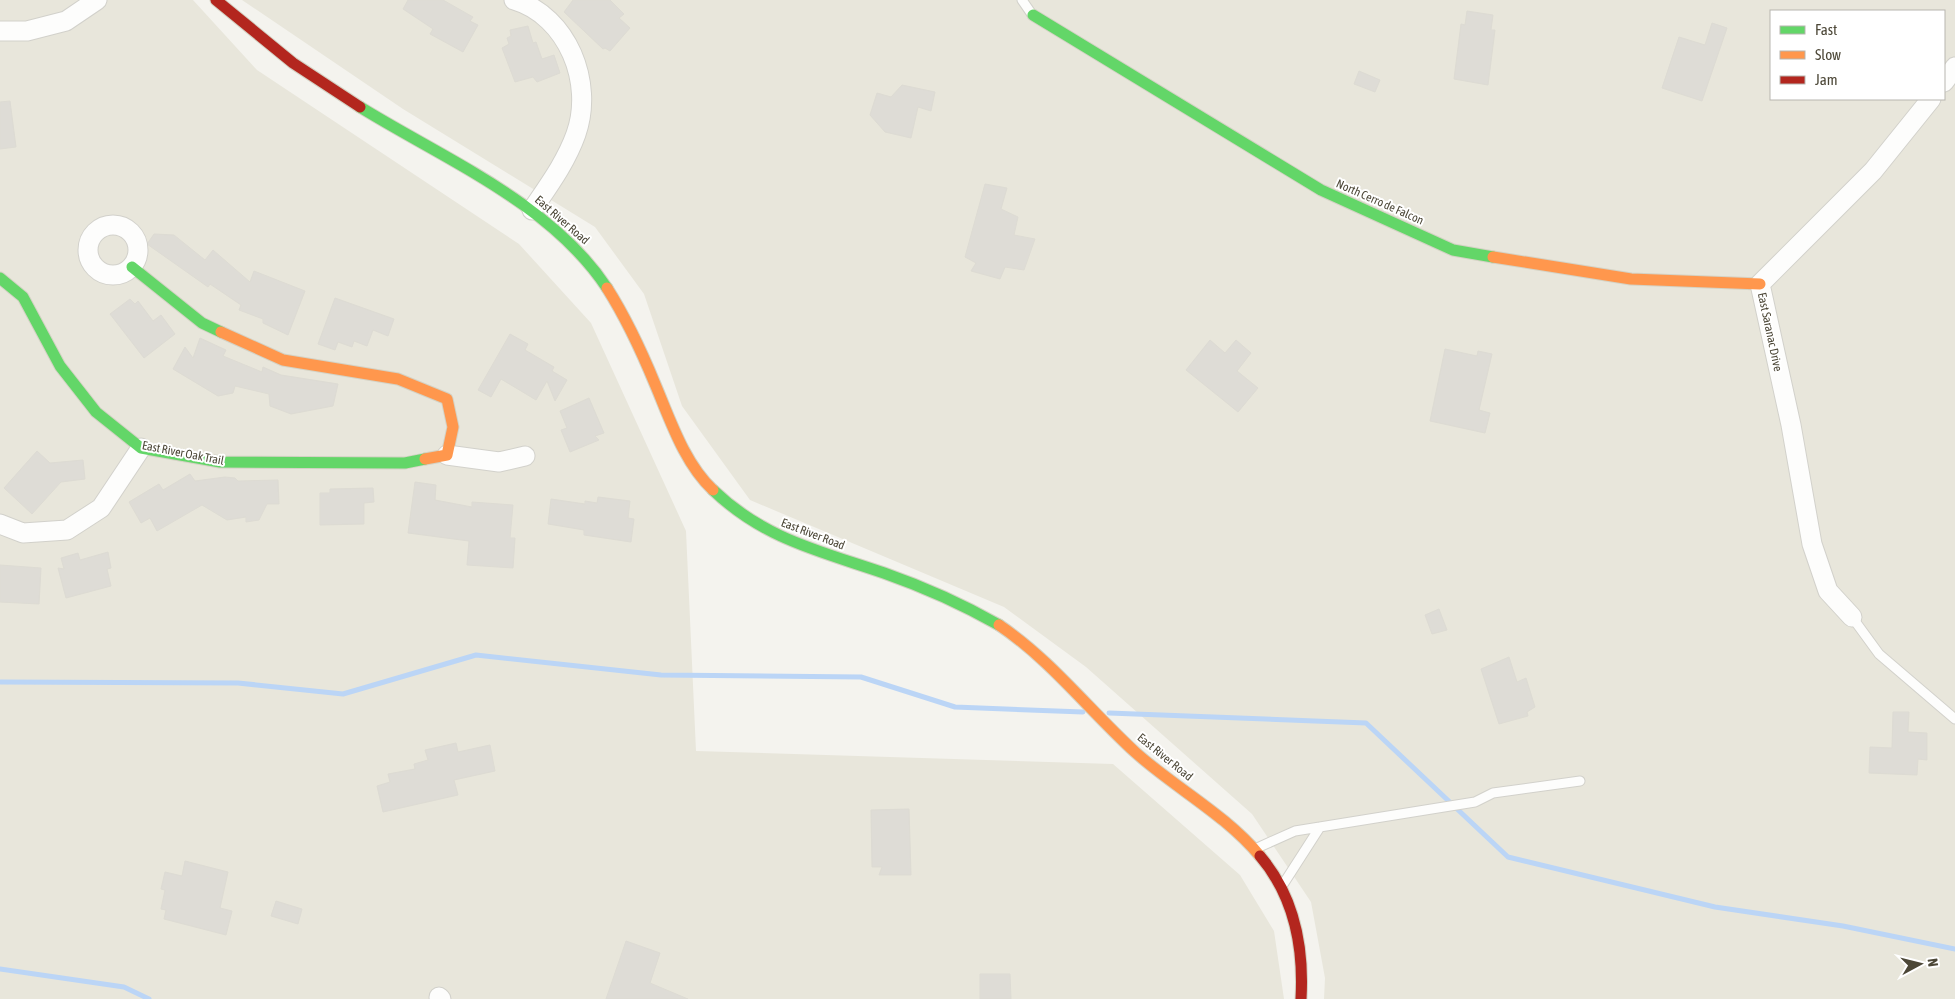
<svg xmlns="http://www.w3.org/2000/svg" width="1955" height="999" font-family="'Asap Condensed',sans-serif">
  <rect width="100%" height="100%" fill="#f4f3ee"/>
  <path fill="#e8e6db" fill-rule="evenodd" d="M0,0H193L257,70L519,244L591,323L686,531L696,751L1113,764L1240,875L1274,931L1284,999H0Z
    M242,0H1955V999H1324L1325,978L1311,902L1252,814L1086,667L1004,607L750,500L682,406L644,294L595,227L403,109ZM1771,11H1944V99H1771Z"/>
  <g fill="none" stroke-linecap="round" stroke-linejoin="round">
    <path stroke="#bbd5f6" stroke-width="5" d="M0,682L238,683L343,694L476,655L661,675L861,677L955,707L1083,712
      M1109,713L1366,723L1508,857L1715,907L1843,926L1955,949
      M0,969L124,987L149,999"/>
  </g>
  <path fill="#dedcd6" stroke="#dddbd3" d="M408,0H443L473,17L470,21L478,25L463,52L430,34L433,29L403,9Z
    M573,0H610L624,14L619,18L630,28L610,51L605,48L603,49L564,12Z
    M1467,11L1493,15L1491,30H1495L1488,85L1454,79L1461,24L1465,25Z
    M1712,23L1727,28L1702,101L1662,88L1679,37L1705,45Z
    M528,26L533,43L536,42L542,59L554,55L560,73L537,82L533,77L515,82L502,48L509,44L507,38L511,36L510,30Z
    M1359,71L1380,80L1375,92L1354,84Z
    M902,85L935,92L931,111L918,107L911,138L885,132L870,115L877,93L891,97Z
    M10,101L16,147L0,149V102Z
    M985,184L1007,188L1001,209L1018,217L1014,235L1035,239L1024,270L1005,267L1000,279L971,271L976,263L965,257Z
    M154,234L174,235L205,260L213,250L250,282L254,271L305,291L288,335L263,323V319L239,310L241,305L210,284L208,287L147,244Z
    M335,298L394,319L388,336L373,330L367,346L354,341L352,347L338,342L335,350L318,344Z
    M130,299L135,304L138,301L153,321L161,315L175,334L144,358L110,314Z
    M510,334L528,344L525,350L554,367L552,371L567,380L555,401L547,381L536,400L501,379L491,397L478,390Z
    M200,338L226,350L223,356L262,372L263,367L281,375L338,384L333,406L291,414L270,406L269,394L235,386L233,393L218,396L173,369L185,347L193,358Z
    M1210,340L1225,353L1236,340L1251,353L1237,371L1258,388L1238,412L1186,370Z
    M1445,349L1477,356L1478,351L1492,354L1479,410L1490,413L1485,433L1430,421Z
    M589,398L604,433L595,436L599,440L570,452L561,430L567,428L560,411Z
    M37,451L50,463L83,460L85,479L61,482L32,514L4,488Z
    M190,474L195,481L225,477L235,478L238,481L278,480L279,504H267L259,520L246,522V517L227,520L202,505L157,531L150,518L141,523L129,502L159,484L163,490Z
    M415,482L436,485L435,500L472,507V502L513,505L510,538H515L513,568L467,565L469,541L408,533Z
    M373,488L374,502L364,503V524L320,525V493H330V489Z
    M598,497L630,501L628,518L634,519L631,542L584,535V530L548,524L551,499L585,504V501L597,503Z
    M108,552L111,568L107,569L111,586L66,598L58,568L64,569L61,558L78,553L80,560Z
    M0,565L41,568L39,604L0,602Z
    M1439,609L1447,630L1432,634L1425,615Z
    M1509,657L1517,682L1526,678L1535,707L1527,712L1528,716L1499,724L1481,669Z
    M1893,712H1909L1908,732L1927,733V760L1918,759L1917,775L1869,773L1870,747L1892,748Z
    M456,743L458,752L490,745L495,771L454,780L458,795L383,812L377,786L390,782L388,774L415,769L414,764L428,760L425,750Z
    M909,809L911,875H879L882,867H872L871,810Z
    M185,861L228,872L220,908L232,911L226,935L164,919L166,910L161,909L165,890L161,889L165,872L182,876Z
    M276,901L302,909L298,924L271,916Z
    M626,941L660,953L650,983L688,999H606Z
    M980,974H1010L1011,999H980Z"/>
  <g fill="none" stroke-linecap="round" stroke-linejoin="round">
    <defs>
      <path id="lane" d="M1022,0L1031,13
        M1852,617L1879,654L1955,719
        M1257,848L1295,831L1475,802L1493,793L1580,781
        M1284,883L1320,827"/>
      <path id="street" d="M514,0C568,16 594,83 576,134C566,162 549,185 532,210
        M0,31H27L66,21L97,0
        M1944,82L1955,67
        M88 250a25 25 0 1 1 50 0a25 25 0 1 1-50 0Z
        M447,455L499,462L525,456
        M0,524L23,533L67,530L101,508L141,448
        M1852,617L1828,591L1812,544L1791,425L1760,284L1873,171L1931,99
        M439,997L441,999"/>
      <path id="fast" d="M1033,15L1321,190L1453,250L1493,257
        M360,107C444,159 551,203 607,288
        M132,267L202,323L221,332
        M0,278L23,297L60,366L96,412L141,448L220,462L405,463L425,459
        M713,490C764,539 820,551 884,573C924,587 962,604 999,625"/>
      <path id="slow" d="M1493,257L1631,279L1760,284
        M607,288C626,318 641,350 655,384C670,419 684,463 713,490
        M221,332L283,360L398,379L447,399L453,427L447,455L425,459
        M999,625C1051,660 1089,710 1135,752C1175,788 1225,814 1260,856"/>
      <path id="jam" d="M216,0L293,63L360,107
        M1260,856C1295,897 1304,947 1301,999"/>
    </defs>
    <use href="#lane" stroke="#d2d1cb" stroke-width="11"/>
    <use href="#street" stroke="#d2d1cb" stroke-width="21"/>
    <use href="#fast" stroke="#d4d2c4" stroke-width="13"/>
    <use href="#slow" stroke="#d4d2c4" stroke-width="13"/>
    <use href="#jam" stroke="#d4d2c4" stroke-width="13"/>
    <use href="#lane" stroke="#fdfdfc" stroke-width="9"/>
    <use href="#street" stroke="#fdfdfc" stroke-width="19"/>
    <use href="#fast" stroke="#63d668" stroke-width="11"/>
    <use href="#slow" stroke="#ff974d" stroke-width="11"/>
    <use href="#jam" stroke="#b3261e" stroke-width="11"/>
  </g>
  <g text-anchor="middle" stroke-width="4" stroke-linejoin="round" paint-order="stroke">
    <g font-size="12" fill="#4c4737" stroke="#fff">
      <text transform="translate(1380 202) rotate(24)" y="4">North Cerro de Falcon</text>
      <text transform="translate(562 220) rotate(41)" y="4">East River Road</text>
      <text transform="translate(1770 332) rotate(78)" y="4">East Saranac Drive</text>
      <text transform="translate(183 453) rotate(11)" y="4">East River Oak Trail</text>
      <text transform="translate(813 534) rotate(21)" y="4">East River Road</text>
      <text transform="translate(1165 757) rotate(39)" y="4">East River Road</text>
    </g>
  </g>
  <rect x="1770" y="10" width="175" height="90" fill="#ffffff" stroke="#b7b5af"/>
  <rect x="1780" y="26" width="25" height="8" fill="#63d668" stroke="#b7b5af"/>
  <text x="1815" y="35" font-size="15" fill="#4c4737">Fast</text>
  <rect x="1780" y="51" width="25" height="8" fill="#ff974d" stroke="#b7b5af"/>
  <text x="1815" y="60" font-size="15" fill="#4c4737">Slow</text>
  <rect x="1780" y="76" width="25" height="8" fill="#b3261e" stroke="#b7b5af"/>
  <text x="1815" y="85" font-size="15" fill="#4c4737">Jam</text>
  <g transform="translate(1920 964) rotate(83)" stroke="#ffffff" stroke-width="4" paint-order="stroke">
  <path d="M0-4L9 19L0 12L-9 19Z" fill="#4c4737"/>
  <text y="-8" font-size="14" font-weight="bold" text-anchor="middle" fill="#4c4737">N</text>
  </g>
</svg>
